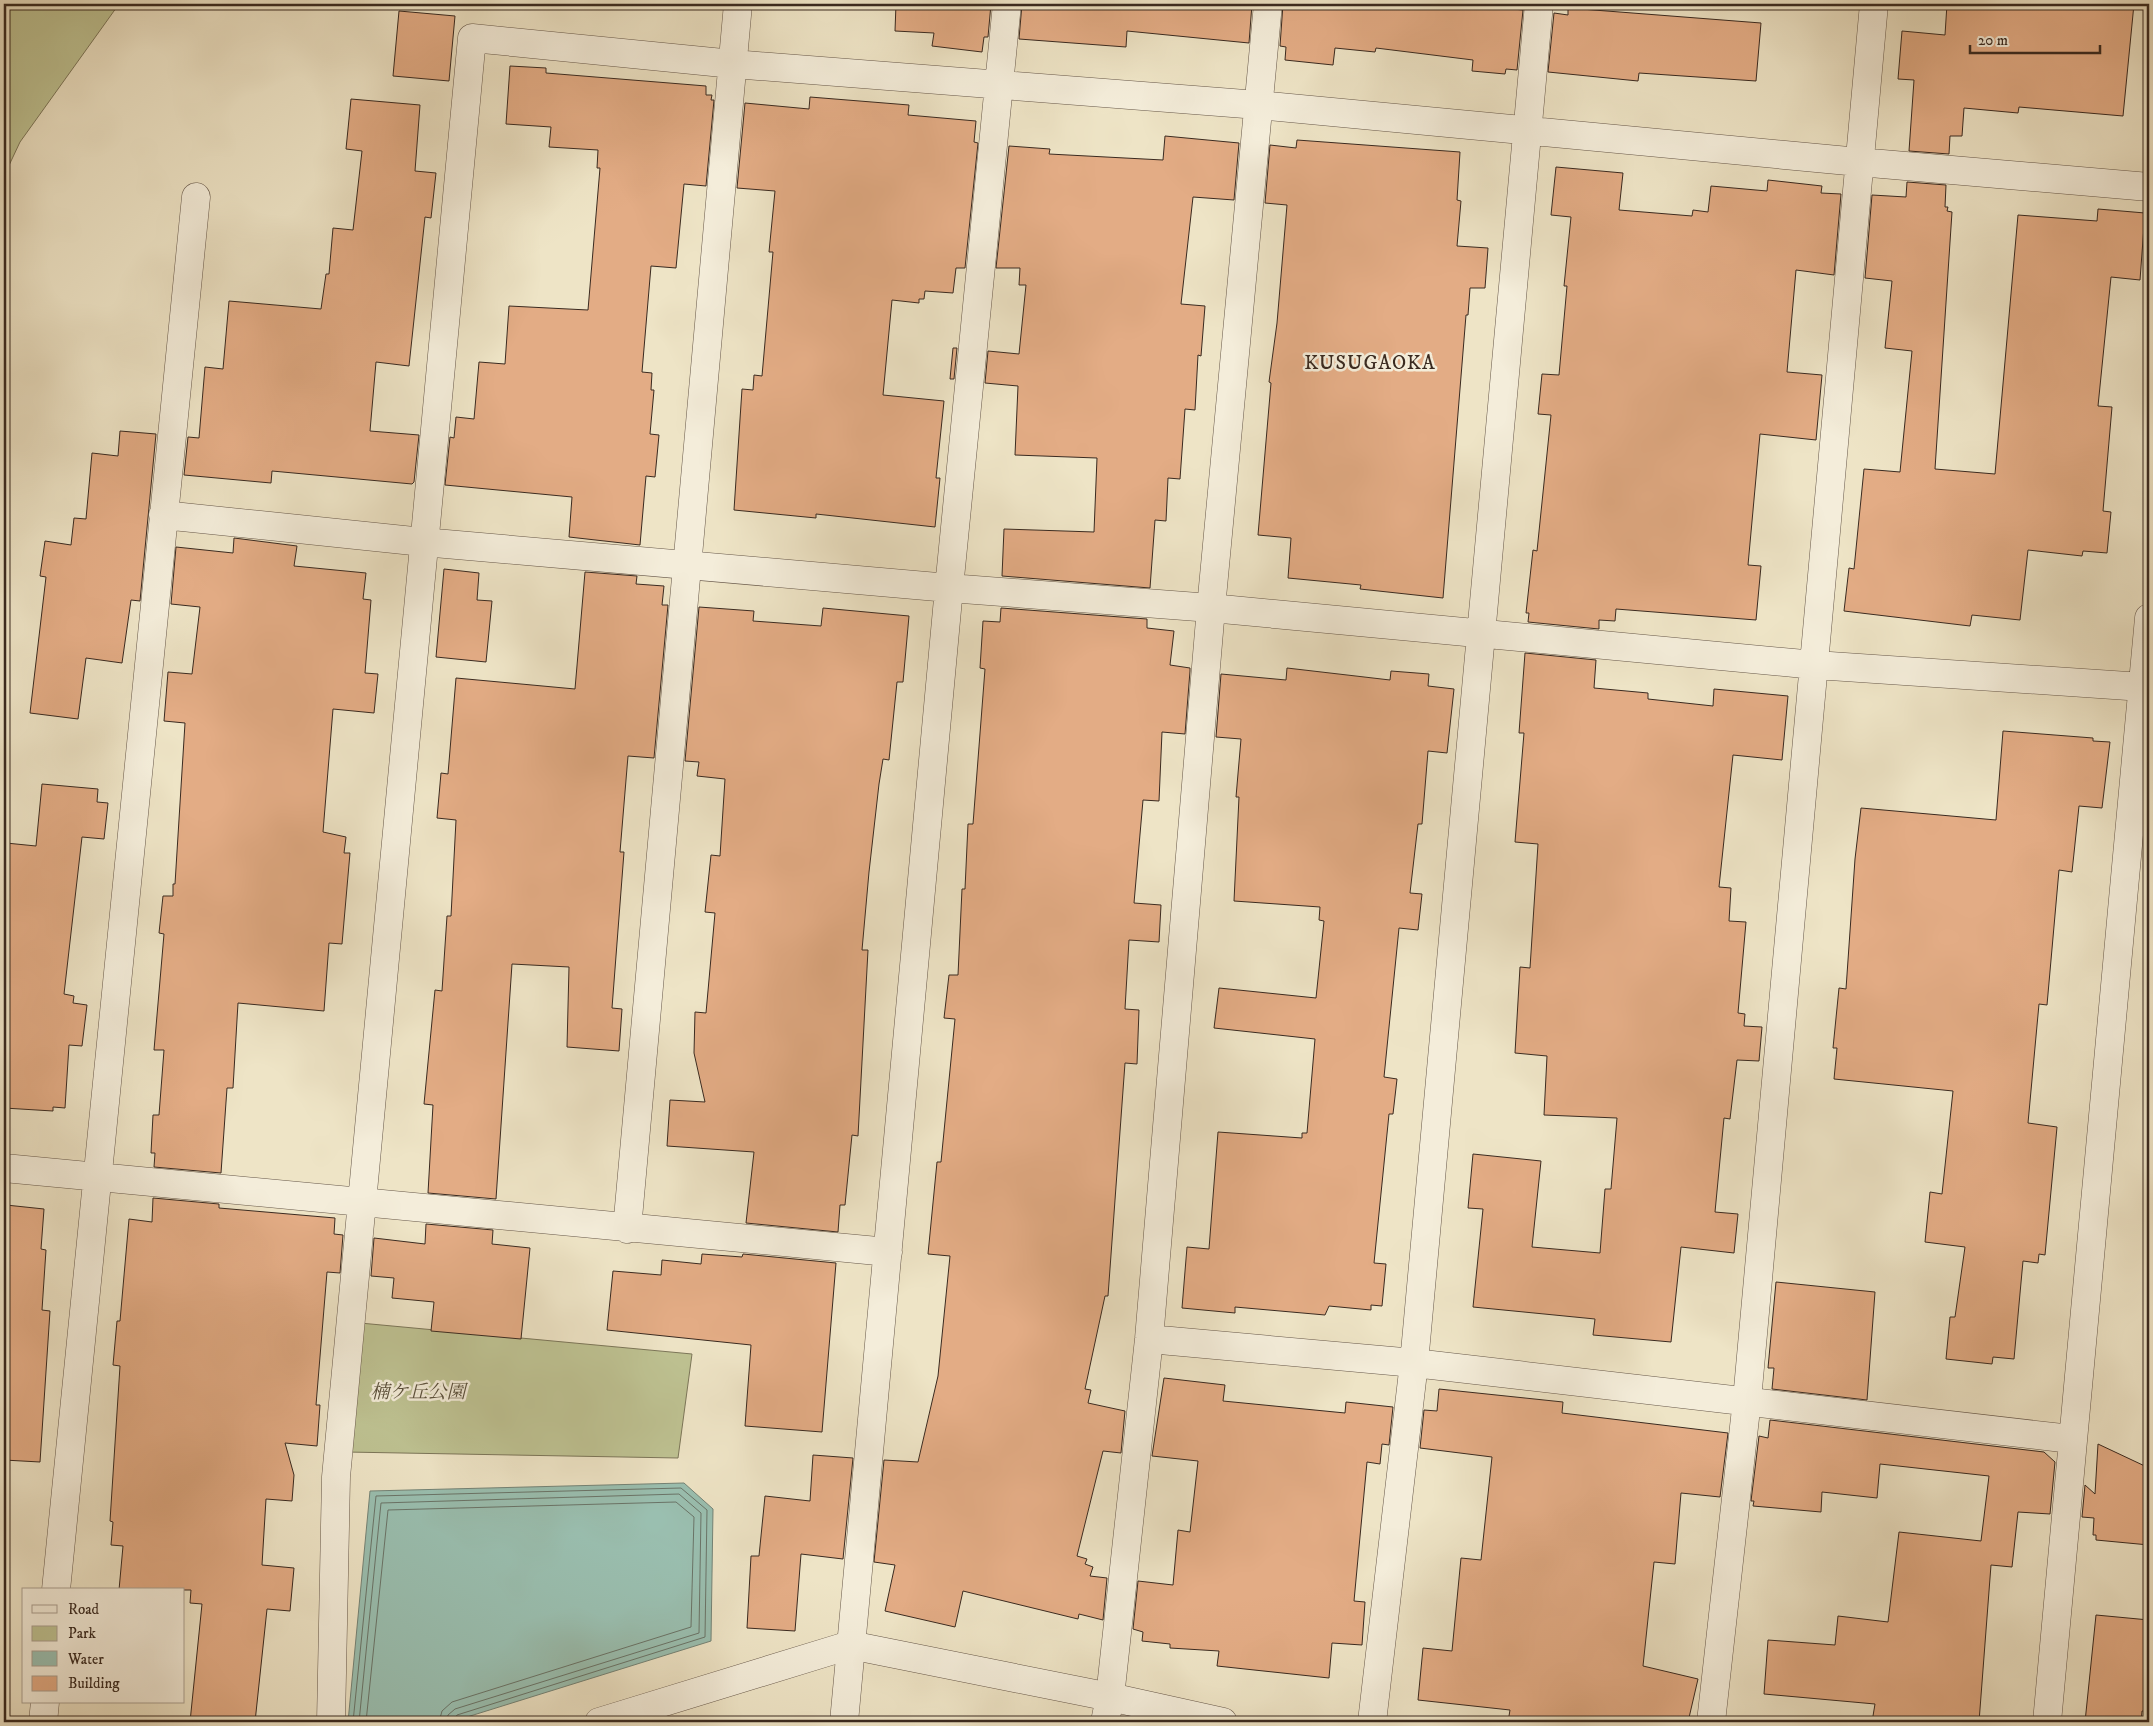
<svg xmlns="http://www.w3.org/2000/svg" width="2153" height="1726" font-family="'IM FELL DW Pica','Noto Serif JP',serif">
  <rect width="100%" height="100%" fill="#eee4c6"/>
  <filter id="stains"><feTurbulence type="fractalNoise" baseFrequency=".004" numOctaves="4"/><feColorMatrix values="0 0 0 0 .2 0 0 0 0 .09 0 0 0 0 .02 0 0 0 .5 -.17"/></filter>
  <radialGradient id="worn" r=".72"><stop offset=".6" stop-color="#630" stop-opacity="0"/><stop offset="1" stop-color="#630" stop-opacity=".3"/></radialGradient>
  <path fill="#bec292" stroke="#7c7659" d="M4,4H119L20,142L4,176Z
    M360,1323L692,1354L678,1458L346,1452Z"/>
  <path fill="#9abfb0" stroke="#748376" d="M684,1483L713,1509L711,1641L451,1722H348L370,1491Z"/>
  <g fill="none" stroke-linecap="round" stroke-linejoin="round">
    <path stroke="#6a7468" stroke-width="1" d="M353,1722L376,1496L681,1488L707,1510L705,1637L457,1715L453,1722
      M359,1722L381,1503L679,1494L701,1513L699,1633L455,1709L448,1715L446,1722
      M366,1722L388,1510L676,1502L694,1517L691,1627L452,1702L442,1711L439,1722"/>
  </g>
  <path fill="#e3ac85" stroke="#3a2a20" d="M896,4H991L988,37H984L982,52L932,46L934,33L895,31Z
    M1022,4H1252L1249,43L1127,31L1126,47L1019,39Z
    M1283,4H1463L1523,10L1517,70L1506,69L1505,74L1472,71L1473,60L1376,48L1375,52L1335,48L1333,65L1285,60L1286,47L1280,46Z
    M1947,4H2134L2123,116L2019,107L2018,113L1964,108L1962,136H1950L1949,154L1909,151L1914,80L1898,79L1902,31L1945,35Z
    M1568,8L1761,23L1756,81L1639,73L1638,81L1548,72L1554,13L1568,15Z
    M399,11L455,16L449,81L393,76Z
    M510,66L546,68V73L706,86V95H712L711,100H714L706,186L684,184L676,268L651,266L642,372L652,373L651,390H654L650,434L659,435L655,477L646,476L640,545L569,537L572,497L445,485L450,437L454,438L456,417L474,419L479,362L505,364L509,306L588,310L600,168H597L598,150L549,147L551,127L506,124Z
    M810,97L909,105L908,115L976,121L974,142L978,143L965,268H956L953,293L925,291L924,299H919V303L892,300L883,395L944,401L936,478H940L935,527L816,514V518L734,510L742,389L753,390L754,375L762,376L773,252H769L775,191L737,188L745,103L809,109Z
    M351,99L420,105L415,171L436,173L431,218L425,217L409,366L376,362L370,431L419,435L414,482L412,484L272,471L271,483L184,475L188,437L199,438L205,367L223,369L229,301L321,309L326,274H329L333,228L353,230L362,151L346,149Z
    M1165,136L1239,143L1234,200L1193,197L1181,304L1205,306L1201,356L1198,355L1195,410L1185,409L1180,479L1168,478L1166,521L1155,520L1150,588L1002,576L1004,529L1094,532L1097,458L1015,455L1018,386L985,383L988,351L1019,354L1026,285H1019L1020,268H996L1009,146L1050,149L1049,154L1163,160Z
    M1297,140L1460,152L1457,200L1461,201L1457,246L1488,248L1485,288H1470L1468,315H1466L1443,598L1360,589L1361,585L1288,578L1291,538L1258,535L1271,383L1269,382L1277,323L1287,205L1265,203L1270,145L1296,148Z
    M1556,167L1623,173L1619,210L1692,216L1693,210L1708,212L1711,186L1767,191L1768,180L1822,186L1821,193L1841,194L1834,275L1796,270L1787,372L1822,375L1816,440L1760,434L1748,565L1761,566L1756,620L1616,609L1615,621L1599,620V629L1528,622L1529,613H1526L1533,550L1537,551L1551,415L1538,414L1542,374L1559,375L1567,286H1564L1571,217L1551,215Z
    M1907,182L1946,185L1945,207H1948L1947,211L1952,212L1935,469L1995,474L2018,215L2097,221L2098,209L2145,213L2140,280L2111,277L2098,406L2112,407L2103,511L2111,512L2107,553L2083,551L2082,556L2028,550L2020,620L1972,615L1970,626L1844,611L1849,568L1854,569L1864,469L1900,472L1912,351L1885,348L1892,281L1865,278L1872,195L1906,197Z
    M953,348H957L954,379H950Z
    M120,431L156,434L140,601L131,600L122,663L86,658L78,719L30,713L46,577L40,576L45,541L71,545L74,518L86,519L92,453L118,456Z
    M234,538L297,546L294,566L366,573L363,599L371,600L365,673L378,674L374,713L333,709L323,832L346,837L344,853H350L342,944L329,943L324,1011L238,1003L233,1088H227L221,1173L154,1167L155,1153H151L153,1115H159L164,1050H154L164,934L159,933L163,896H173V884H175L185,723L164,721L168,672L192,674L200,607L171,604L176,547L233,553Z
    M444,569L479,573L477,600L492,601L486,662L436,657Z
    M585,572L637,576L636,584L664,586L662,605H668L654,758L628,756L620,852H624L612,1008L622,1009L619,1051L567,1047L569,967L512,964L496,1199L428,1193L433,1105L424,1104L435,990L442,991L447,916H451L456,820L437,818L441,773L448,774L456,678L575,689Z
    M699,607L754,611L753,621L821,626L823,608L909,616L903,682H897L889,760L883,759L879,784L869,872L862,950H868L858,1136L852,1135L845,1205H840L838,1232L746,1223L754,1152L667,1146L670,1100L705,1102L694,1053L695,1012L706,1013L715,913L705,912L711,855L720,856L725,779L697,776L699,762L685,761Z
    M1001,608L1147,619V628L1174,631L1170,665L1190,668V671L1185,734L1162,732L1159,801L1143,800L1134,903L1161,905L1159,942L1129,940L1125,1009L1139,1010L1137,1064L1125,1063L1108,1296H1105L1085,1389L1091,1390L1088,1403L1125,1411L1121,1453L1103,1451L1077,1556L1087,1559L1085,1564L1093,1567L1090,1576L1107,1578L1103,1620L1079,1614L1078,1619L963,1591L955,1627L885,1611L895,1565L874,1562L884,1460L918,1462L938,1376L950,1256L928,1254L937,1162H941L955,1019L944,1018L949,975H958L962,889H965L968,824H973L985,669L980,668L983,621L1000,622Z
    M1525,653L1596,660L1594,688L1648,693V699L1713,706L1714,689L1788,696L1782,760L1733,755L1719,887L1731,888L1729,921L1746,922L1738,1013L1745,1014L1744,1026L1762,1027L1759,1061L1737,1060L1730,1119L1724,1118L1715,1212L1738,1214L1734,1253L1681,1247L1671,1342L1593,1335L1595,1319L1473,1307L1483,1209L1468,1208L1473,1154L1541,1161L1532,1247L1600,1253L1605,1189H1611L1617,1118L1544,1115L1547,1056L1515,1053L1520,967L1530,968L1538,844L1515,842L1524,733H1519Z
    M1287,668L1390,680L1391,671L1429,674L1428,686L1454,689L1447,753L1428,751L1422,824H1418L1410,893L1422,894L1418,930L1399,928L1384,1077L1397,1079L1393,1114H1389L1374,1263L1386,1264L1382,1306L1371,1305V1310L1329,1306L1325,1315L1235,1307V1313L1182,1308L1187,1247L1209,1249L1218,1132L1302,1138V1133H1307L1315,1039L1214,1028L1219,988L1316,998L1324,921L1319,920L1320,907L1234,901L1239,797H1236L1241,739L1216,737L1221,674L1286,680Z
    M2003,731L2093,738V741L2110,742L2102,808L2079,806L2072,872L2059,870L2047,1005L2039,1004L2028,1123L2057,1127L2045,1255L2039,1254L2038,1263L2023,1261L2014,1359L1993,1357L1992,1364L1946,1359L1950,1317H1955L1965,1247L1925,1242L1930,1192L1942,1194L1953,1091L1834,1079L1837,1048H1833L1839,988L1846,989L1855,859L1861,808L1996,820Z
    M42,784L98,789L97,802L108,803L104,839L82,837L64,994L74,996L73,1003L87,1005L82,1046L69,1045L65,1108L53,1107V1111L4,1108V867L6,843L36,846Z
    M153,1198L219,1204V1208L335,1218L334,1234L343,1235L340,1273L327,1272L316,1405H320L317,1446L285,1443L294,1475L292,1501L266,1499L262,1565L294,1568L290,1611L267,1609L255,1722H190L202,1604L190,1603L191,1590H119L123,1546L111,1545L113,1522L110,1521L120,1366L113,1365L117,1321H120L129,1219L152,1222Z
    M6,1205L44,1209L41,1249L46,1250L42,1310L50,1311L40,1462L4,1460V1209Z
    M426,1224L493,1230L492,1244L530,1248L521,1339L431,1331L434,1302L392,1298L394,1278L371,1276L374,1238L425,1244Z
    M702,1254L742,1257L743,1254L836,1263L822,1432L745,1426L751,1345L607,1330L613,1271L661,1275L662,1260L701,1264Z
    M1776,1282L1875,1292L1867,1400L1772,1389L1774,1368H1768Z
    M1164,1378L1225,1385L1223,1401L1345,1413L1346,1402L1393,1407L1389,1445L1382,1444L1380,1464L1367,1462L1354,1601L1365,1602L1362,1645L1332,1643L1329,1678L1217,1666L1219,1651L1170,1648V1644L1142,1641L1143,1632L1133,1629L1138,1581L1173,1585L1178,1530L1190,1532L1198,1461L1152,1456Z
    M1439,1389L1563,1402L1562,1413L1728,1433L1720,1497L1681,1493L1675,1564L1654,1562L1643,1666L1698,1679L1688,1722H1508L1510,1710L1418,1700L1423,1648L1452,1651L1461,1558L1481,1560L1492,1457L1420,1448L1424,1410L1437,1411Z
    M1770,1420L2044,1452L2055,1462L2050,1514L2018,1512L2012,1567L1991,1565L1979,1722H1872L1875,1704L1764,1694L1768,1640L1835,1645L1838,1616L1888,1622L1899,1532L1981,1541L1989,1476L1880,1464L1877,1498L1822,1492L1821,1512L1753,1506L1754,1501H1751L1759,1436L1768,1438Z
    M2098,1444L2149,1468V1545L2096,1540V1535H2093L2094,1518L2082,1517L2085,1485L2095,1494Z
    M813,1455L853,1458L843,1559L801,1554L795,1631L747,1628L751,1556H759L765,1496L810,1501Z
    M2096,1615L2149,1620V1711H2142L2141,1722H2085Z"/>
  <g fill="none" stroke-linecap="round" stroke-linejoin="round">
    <defs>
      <path id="minor" d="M163,515L423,542L949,588L1211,608L1815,665L2143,687
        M4,1168L888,1252
        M627,1229L738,4
        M1149,1339L1414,1363L2071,1439
        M56,1590L196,197
        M43,1722L45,1702
        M331,1722L336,1477L472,38L733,64L1258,105L1859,162L2149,187
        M844,1722L949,588L1007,4
        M1105,1722L1110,1697L1149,1339L1211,608L1268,4
        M1372,1722L1414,1363L1539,4
        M1711,1722L1747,1400L1874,4
        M2047,1722L2149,618"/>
      <path id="tertiary" d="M599,1722L850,1645L1110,1697L1223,1722"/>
    </defs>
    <use href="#minor" stroke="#67584a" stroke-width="29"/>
    <use href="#tertiary" stroke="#67584a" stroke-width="29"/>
    <use href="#minor" stroke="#f4edda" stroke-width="28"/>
    <use href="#tertiary" stroke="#f4edda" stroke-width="28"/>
  </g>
  <g text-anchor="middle" stroke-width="5" stroke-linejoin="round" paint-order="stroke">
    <g font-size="19" font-style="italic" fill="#5b503c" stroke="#f4edda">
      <text x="418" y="1398">楠ケ丘公園</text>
    </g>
    <g font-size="20" letter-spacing="1" fill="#3a2a20" stroke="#f4edda">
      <text x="1370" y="369">KUSUGAOKA</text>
    </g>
  </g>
  <rect width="2153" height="1726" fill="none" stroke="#eee4c6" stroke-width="20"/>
  <rect x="5" y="5" width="2143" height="1716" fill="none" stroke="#3a2a20" stroke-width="2.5"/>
  <rect x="10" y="10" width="2133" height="1706" fill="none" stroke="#3a2a20"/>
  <rect x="22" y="1588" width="162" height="115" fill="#f4edda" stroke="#aa9f90"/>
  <rect x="32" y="1605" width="25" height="8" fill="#f4edda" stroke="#aa9f90"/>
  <text x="68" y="1614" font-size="15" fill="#3a2a20">Road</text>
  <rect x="32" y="1626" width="25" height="15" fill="#bec292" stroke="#aa9f90"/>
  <text x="68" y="1638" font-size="15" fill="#3a2a20">Park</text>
  <rect x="32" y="1651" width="25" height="15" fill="#9abfb0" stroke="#aa9f90"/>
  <text x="68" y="1664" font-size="15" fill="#3a2a20">Water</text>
  <rect x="32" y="1676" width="25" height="15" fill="#e3ac85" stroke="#aa9f90"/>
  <text x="68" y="1688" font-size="15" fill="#3a2a20">Building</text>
  <path d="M1970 45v8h130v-8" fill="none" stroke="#3a2a20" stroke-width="2.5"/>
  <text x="1978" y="45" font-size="15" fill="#3a2a20" stroke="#f4edda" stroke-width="4" paint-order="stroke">20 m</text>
  <rect width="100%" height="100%" filter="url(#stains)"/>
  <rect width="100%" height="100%" fill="url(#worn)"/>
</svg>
